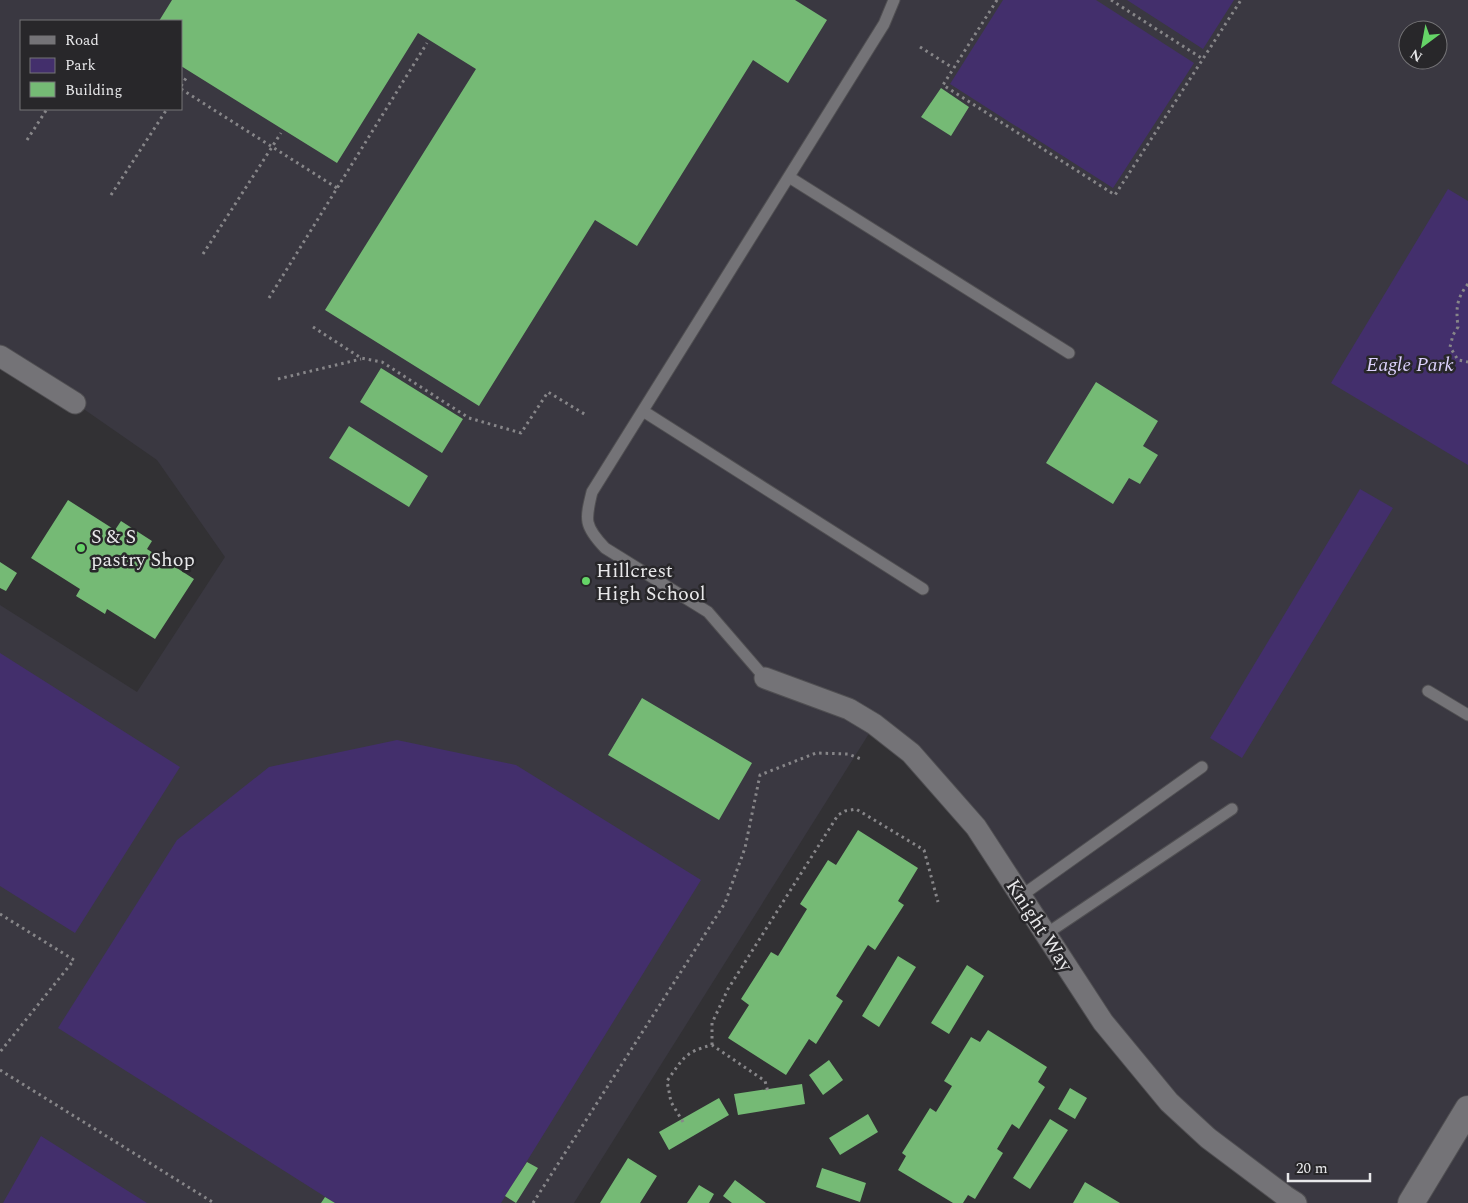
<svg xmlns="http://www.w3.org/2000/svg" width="1468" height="1203" font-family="Spectral,serif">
  <rect width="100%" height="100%" fill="#323134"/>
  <path fill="#3a3841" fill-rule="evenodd" d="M0,0H1468V1203H1296L1169,1102L976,827L875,724L574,1203H0V605L137,692L225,557L157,460L75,403L0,356ZM21,21H181V109H21ZM1408,30H1438V60H1408Z"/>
  <path fill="#432f6c" d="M1003,0H1096L1194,63L1113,188L950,84Z
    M1127,0H1234L1203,49Z
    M1448,189L1468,201V465L1331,383Z
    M1360,489L1393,508L1242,758L1210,738Z
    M0,653L180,767L75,933L0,886Z
    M397,740L516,765L701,880L501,1203H335L58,1028L177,840L269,767Z
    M41,1136L147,1203H3Z"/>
  <path fill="#75ba75" d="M172,0H795L827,20L788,83L753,60L637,246L595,220L479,406L325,310L476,69L418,33L337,163L181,66V21H159Z
    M941,88L969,107L951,136L921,117Z
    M381,368L463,419L442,453L360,402Z
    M1096,382L1158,421L1143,446L1158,455L1140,484L1129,478L1113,504L1046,463Z
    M349,426L428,476L409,507L329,458Z
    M68,500L115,530L121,521L152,541L147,549L194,579L155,639L107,609L105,614L76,596L80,589L31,558Z
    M0,562L17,573L6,591L0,588Z
    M642,698L752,763L719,820L608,755Z
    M858,830L918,868L898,901L904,905L875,950L868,945L836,996L843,1001L816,1044L809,1039L786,1075L728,1038L749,1005L741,999L771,952L778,956L807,909L800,904L828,860L836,865Z
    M898,956L916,967L879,1027L862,1016Z
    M967,965L984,976L949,1034L931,1023Z
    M988,1030L1047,1067L1038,1082L1045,1087L1019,1129L1012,1124L997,1149L1003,1153L975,1199L968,1195L963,1203H953L898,1170L906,1156L902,1153L930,1108L936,1112L952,1086L944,1081L971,1037L980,1042Z
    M829,1060L843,1080L823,1095L809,1075Z
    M802,1084L805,1104L738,1115L734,1094Z
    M1070,1088L1087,1098L1075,1119L1058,1109Z
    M719,1098L729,1115L669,1150L659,1132Z
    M868,1114L878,1132L840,1155L829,1138Z
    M1050,1119L1068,1130L1030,1189L1013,1178Z
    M628,1158L657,1176L640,1203H600Z
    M527,1162L538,1168L516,1203L505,1196Z
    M822,1168L866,1183L860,1202L816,1187Z
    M735,1180L766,1203H732L723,1196Z
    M1085,1182L1120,1203H1073Z
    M699,1185L714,1194L709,1203H687Z
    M325,1197L335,1203H321Z"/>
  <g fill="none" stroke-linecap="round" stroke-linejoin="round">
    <defs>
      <path id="service" d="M789,177L1069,353
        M643,411L923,589
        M765,678L708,612L605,548C584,526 585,520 592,492L884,24L894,0
        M1428,691L1468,715
        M1021,896L1202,767
        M1046,934L1232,809"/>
      <path id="minor" d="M0,356L75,403
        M765,678L849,709L874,724L911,753L976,827L1103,1022L1169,1102L1208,1138L1285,1196L1296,1203"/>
      <path id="tertiary" d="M1411,1203L1468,1109"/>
    </defs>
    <use href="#service" stroke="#504f52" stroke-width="13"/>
    <use href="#minor" stroke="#504f52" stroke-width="23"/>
    <use href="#tertiary" stroke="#504f52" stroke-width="28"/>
    <path stroke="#878689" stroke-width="3" stroke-dasharray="2.5 4" stroke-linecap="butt" d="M997,0L943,85L1115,195L1241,0
      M1111,0L1203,59
      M920,47L953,68
      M181,86L188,75
      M181,89L337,188
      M27,140L47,109
      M111,195L167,109
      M203,254L281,133
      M1468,284C1456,299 1456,309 1458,327L1453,335L1450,347L1458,360L1468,362
      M269,298L427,43
      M313,327L361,358L382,362L469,418L521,433L548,392L586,415
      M278,379L361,359
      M0,914L74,960L0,1052
      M712,1045V1023L728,989L838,815L845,811L856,809L924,850L938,902
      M0,1070L214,1203
      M683,1122L671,1102L667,1081C683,1059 684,1052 712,1045L765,1081L768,1092
      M533,1203L725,903L745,848L760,775L816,753L848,754L861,759"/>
    <use href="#service" stroke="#747377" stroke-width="11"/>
    <use href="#minor" stroke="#747377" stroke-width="21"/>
    <use href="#tertiary" stroke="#747377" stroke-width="26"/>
  </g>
  <g fill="#65d467" stroke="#28272a" stroke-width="2">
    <circle cx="81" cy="548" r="5"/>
    <circle cx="586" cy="581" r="5"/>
  </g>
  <g text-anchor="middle" stroke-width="5" stroke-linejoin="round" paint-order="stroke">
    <g font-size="20" font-style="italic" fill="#dcd1fc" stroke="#28272a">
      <text x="1410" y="371">Eagle Park</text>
    </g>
    <g font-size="20" fill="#e8e8ea" stroke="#28272a" text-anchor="start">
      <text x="91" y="543">S &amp; S<tspan x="91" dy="23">pastry Shop</tspan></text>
      <text x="596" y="577">Hillcrest<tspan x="596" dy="23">High School</tspan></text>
    </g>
    <g font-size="20" fill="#e8e8ea" stroke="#28272a">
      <text transform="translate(1040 925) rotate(57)" y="7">Knight Way</text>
    </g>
  </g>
  <rect x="20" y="20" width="162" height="90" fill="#28272a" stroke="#757477"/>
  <rect x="30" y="36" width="25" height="8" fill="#747377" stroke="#757477"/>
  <text x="65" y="45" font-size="15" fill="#e8e8ea">Road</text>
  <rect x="30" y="58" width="25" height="15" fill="#432f6c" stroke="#757477"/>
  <text x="65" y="70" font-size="15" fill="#e8e8ea">Park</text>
  <rect x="30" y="82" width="25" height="15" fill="#75ba75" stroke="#757477"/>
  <text x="65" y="95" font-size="15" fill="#e8e8ea">Building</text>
  <g transform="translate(1423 45) rotate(212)"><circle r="24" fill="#28272a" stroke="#757477"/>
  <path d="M0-4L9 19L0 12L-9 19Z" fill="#65d467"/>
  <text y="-8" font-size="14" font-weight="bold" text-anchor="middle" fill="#e8e8ea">N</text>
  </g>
  <path d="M1288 1173v8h82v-8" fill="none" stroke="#e8e8ea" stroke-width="2.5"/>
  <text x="1296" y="1173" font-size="15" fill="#e8e8ea" stroke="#28272a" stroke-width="4" paint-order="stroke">20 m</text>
</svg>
